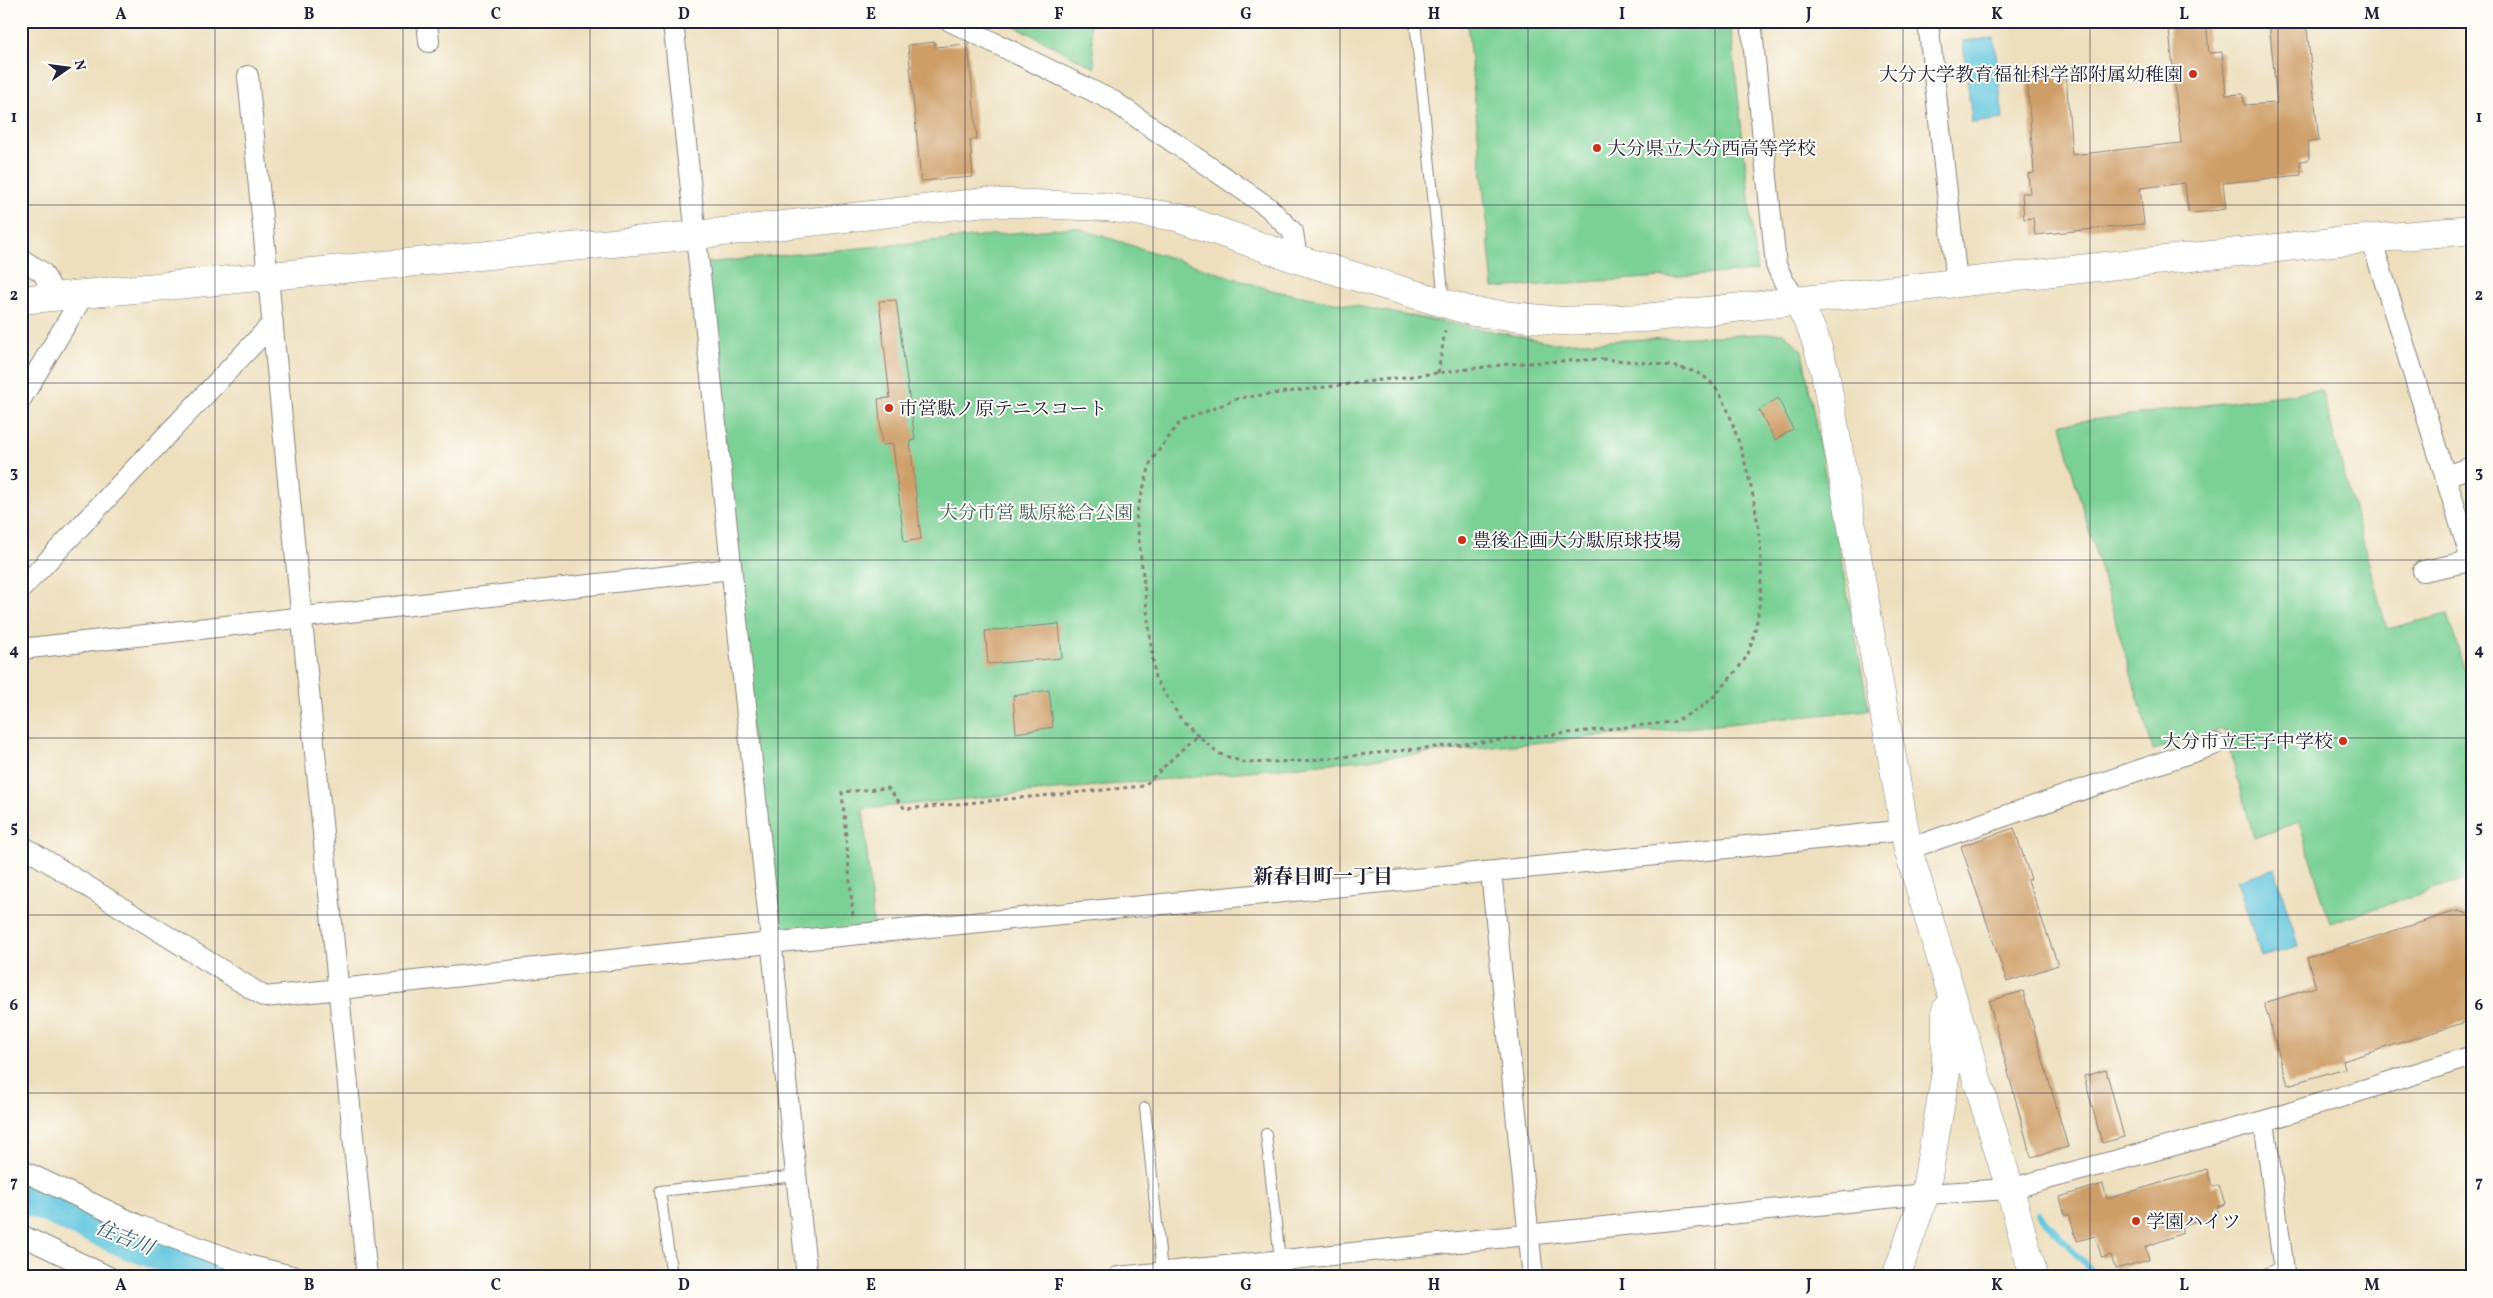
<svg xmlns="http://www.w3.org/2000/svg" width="2493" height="1298" font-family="Vollkorn,'Noto Serif JP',serif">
  <rect width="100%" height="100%" fill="#fdfcf7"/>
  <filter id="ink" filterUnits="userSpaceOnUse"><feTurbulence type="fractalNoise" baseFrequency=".02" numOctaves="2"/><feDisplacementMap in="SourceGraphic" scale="10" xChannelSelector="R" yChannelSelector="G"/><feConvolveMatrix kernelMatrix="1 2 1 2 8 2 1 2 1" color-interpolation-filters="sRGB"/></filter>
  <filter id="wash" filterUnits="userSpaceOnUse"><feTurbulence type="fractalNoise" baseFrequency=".0096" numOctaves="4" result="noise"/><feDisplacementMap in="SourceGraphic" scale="20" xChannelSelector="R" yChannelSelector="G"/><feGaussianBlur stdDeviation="1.12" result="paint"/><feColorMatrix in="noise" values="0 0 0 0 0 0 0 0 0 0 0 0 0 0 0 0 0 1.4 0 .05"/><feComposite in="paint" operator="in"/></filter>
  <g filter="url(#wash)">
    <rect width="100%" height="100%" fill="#eddfbe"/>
    <path fill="#7ad095" stroke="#4e7968" d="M1005,21H1090L1095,68Z
      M1467,21H1730L1757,271L1493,288Z
      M1074,227L1275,291L1556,343L1783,333L1802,350L1869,710L863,809L874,930L773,939L705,263Z
      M2321,390L2387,629L2447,614L2472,693V877L2330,923L2299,822L2254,838L2224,729L2153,750L2075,482L2061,424Z"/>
    <path fill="#60c6de" stroke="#41748c" d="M1994,38L2003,119L1972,123L1963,41Z
      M2275,869L2298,946L2261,957L2237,880Z"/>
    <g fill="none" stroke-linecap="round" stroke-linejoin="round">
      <path stroke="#60c6de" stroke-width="6" d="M2039,1214L2097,1277"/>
      <path stroke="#60c6de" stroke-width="39" d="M21,1192L132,1241L230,1277"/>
    </g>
    <g id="blocks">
      <path fill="#cd9e68" d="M2168,21H2206L2209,53L2222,52L2226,95L2243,94L2244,105L2277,103L2269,21H2306L2319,141L2308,142L2309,160L2300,161L2301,175L2223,183L2226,209L2194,213L2188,212L2185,183L2140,188L2144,224L2035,235L2033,218L2024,219L2022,193H2030L2028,174L2034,173L2027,77L2066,74L2072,155L2181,143Z
        M935,42V47L968,44L977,139L970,140L973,177L921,181L908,45Z
        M896,300L915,440L910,441L921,539L904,542L893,444L882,445L878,399L890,398L879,301Z
        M1778,398L1793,429L1775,440L1759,410Z
        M1059,624L1062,658L988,664L985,631Z
        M1049,690L1053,727L1016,733L1013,696Z
        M2014,828L2031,879L2028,880L2058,965L2007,982L1961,846Z
        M2457,911L2472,915V1020L2343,1061L2345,1068L2288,1085L2264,1003L2316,987L2307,958Z
        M2023,991L2068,1147L2031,1157L1989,1001Z
        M2106,1070L2124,1137L2102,1143L2084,1076Z
        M2207,1169L2212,1187L2219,1185L2225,1204L2217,1207L2219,1215L2181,1227L2183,1233L2145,1247L2149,1260L2115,1269L2111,1255L2102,1258L2095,1236L2077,1241L2069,1214L2065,1216L2060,1197L2103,1184L2107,1199Z"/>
    </g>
  </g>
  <g filter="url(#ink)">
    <use href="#blocks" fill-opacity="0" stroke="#88807c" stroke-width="1"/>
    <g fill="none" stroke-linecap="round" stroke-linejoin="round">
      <defs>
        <path id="lane" d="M1415,21L1444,301
          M1145,1108L1162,1272
          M1266,1134L1280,1260
          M672,1277L660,1191L796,1176"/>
        <path id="street" d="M427,21L429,42
          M673,21L807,1277
          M950,21L1113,101L1268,207L1293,232L1297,259
          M1751,21L1776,265L1784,282L1798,301
          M1928,21L1957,283
          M248,76L367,1277
          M2371,238L2472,562
          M21,259L42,272L56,296
          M21,399L84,294
          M2445,476L2472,467
          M2423,571L2471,561
          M21,589L273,323
          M21,649L731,569
          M21,845L265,997L779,942L1888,832L1904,827
          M1908,849L2216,744
          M1491,872L1533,1277
          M2264,1121L2284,1271L2270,1277
          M21,1170L140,1226L247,1265L296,1277
          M21,1235L109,1277
          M1118,1277L1925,1194L2010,1189L2264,1121L2472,1056"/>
        <path id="secondary" d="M21,300L696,235L985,202L1105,207L1177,217L1297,259L1474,312L1560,321L1645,318L2107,266L2332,242L2472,230
          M1798,301L1814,335L1825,372L1908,849L2010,1189L2034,1277
          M1896,1277L1925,1194L1946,1072V1010"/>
      </defs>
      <use href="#lane" stroke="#88807c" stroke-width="12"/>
      <use href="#street" stroke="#88807c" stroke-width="22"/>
      <use href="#secondary" stroke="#88807c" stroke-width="29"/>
      <path stroke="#88807c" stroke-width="3" stroke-dasharray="4 4" stroke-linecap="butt" d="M1602,359C1624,361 1686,364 1703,376C1722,389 1728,410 1735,431C1758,498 1773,581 1749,651C1746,662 1713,699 1703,706C1694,712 1683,717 1673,722L1302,761L1246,763L1217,753L1181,719L1155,678L1136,515L1151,461L1180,422L1239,398L1508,364Z
        M1438,373L1445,331
        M853,915L842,792L888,788L905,809L1144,786L1198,734"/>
      <use href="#lane" stroke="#fff" stroke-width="10"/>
      <use href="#street" stroke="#fff" stroke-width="20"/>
      <use href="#secondary" stroke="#fff" stroke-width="28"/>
    </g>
  </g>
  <path fill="none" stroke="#22223b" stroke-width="1" stroke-opacity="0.55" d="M215,21V1277M403,21V1277M590,21V1277M778,21V1277M965,21V1277M1153,21V1277M1340,21V1277M1528,21V1277M1715,21V1277M1903,21V1277M2090,21V1277M2278,21V1277M21,205H2472M21,383H2472M21,560H2472M21,738H2472M21,915H2472M21,1093H2472"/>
  <g fill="#c8321e" stroke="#fdfcf7" stroke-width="2">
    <circle cx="2193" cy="74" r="5"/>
    <circle cx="1597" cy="148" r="5"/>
    <circle cx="889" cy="408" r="5"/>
    <circle cx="1462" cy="540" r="5"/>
    <circle cx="2343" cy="741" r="5"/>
    <circle cx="2136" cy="1221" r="5"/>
  </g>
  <g text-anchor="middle" stroke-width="4" stroke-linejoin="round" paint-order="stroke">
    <g font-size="19" fill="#22223b" stroke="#fdfcf7" text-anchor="start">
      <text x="2183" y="81" text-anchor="end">大分大学教育福祉科学部附属幼稚園</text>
      <text x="1607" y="155">大分県立大分西高等学校</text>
      <text x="899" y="415">市営駄ノ原テニスコート</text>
      <text x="1472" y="547">豊後企画大分駄原球技場</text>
      <text x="2333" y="748" text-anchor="end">大分市立王子中学校</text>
      <text x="2146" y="1228">学園ハイツ</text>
    </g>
    <g font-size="19" fill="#415f5a" stroke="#fdfcf7">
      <text x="1036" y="519">大分市営 駄原総合公園</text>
    </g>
    <g font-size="20" font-weight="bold" fill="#22223b" stroke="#fdfcf7">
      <text x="1323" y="883">新春日町一丁目</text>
    </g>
    <g font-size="20" font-style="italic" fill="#385b74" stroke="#fdfcf7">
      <text transform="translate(125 1237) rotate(22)" y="7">住吉川</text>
    </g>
  </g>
  <rect width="2493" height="1298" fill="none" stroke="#fdfcf7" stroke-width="55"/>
  <g transform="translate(68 68) rotate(76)" stroke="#fdfcf7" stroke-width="4" paint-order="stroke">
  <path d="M0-4L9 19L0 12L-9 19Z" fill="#22223b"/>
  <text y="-8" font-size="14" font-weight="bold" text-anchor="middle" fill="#22223b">N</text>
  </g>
  <rect x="28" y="28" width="2438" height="1242" fill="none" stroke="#22223b" stroke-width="2"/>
  <g font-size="16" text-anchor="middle" font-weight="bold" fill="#22223b">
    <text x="121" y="19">A</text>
    <text x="309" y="19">B</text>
    <text x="496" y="19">C</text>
    <text x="684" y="19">D</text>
    <text x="871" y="19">E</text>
    <text x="1059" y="19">F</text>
    <text x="1246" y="19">G</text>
    <text x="1434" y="19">H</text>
    <text x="1622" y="19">I</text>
    <text x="1809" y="19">J</text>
    <text x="1997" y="19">K</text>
    <text x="2184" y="19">L</text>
    <text x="2372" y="19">M</text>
    <text x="14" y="122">1</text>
    <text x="2479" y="122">1</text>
    <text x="14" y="300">2</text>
    <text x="2479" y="300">2</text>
    <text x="14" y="477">3</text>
    <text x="2479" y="477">3</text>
    <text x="14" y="655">4</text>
    <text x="2479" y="655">4</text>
    <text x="14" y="832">5</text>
    <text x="2479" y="832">5</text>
    <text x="14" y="1010">6</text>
    <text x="2479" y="1010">6</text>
    <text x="14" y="1187">7</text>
    <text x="2479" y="1187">7</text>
    <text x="121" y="1290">A</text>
    <text x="309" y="1290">B</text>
    <text x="496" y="1290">C</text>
    <text x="684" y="1290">D</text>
    <text x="871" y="1290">E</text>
    <text x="1059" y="1290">F</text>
    <text x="1246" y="1290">G</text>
    <text x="1434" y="1290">H</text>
    <text x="1622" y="1290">I</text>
    <text x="1809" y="1290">J</text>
    <text x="1997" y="1290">K</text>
    <text x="2184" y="1290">L</text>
    <text x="2372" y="1290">M</text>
  </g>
</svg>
